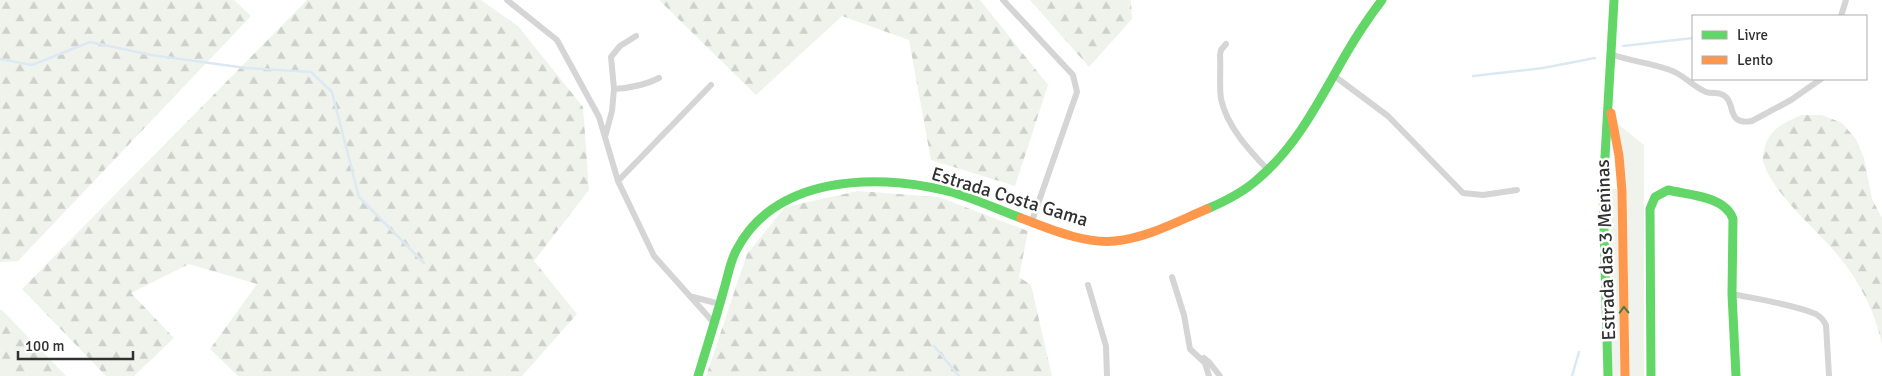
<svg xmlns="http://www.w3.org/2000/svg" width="1882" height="376" font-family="Signika,sans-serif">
  <defs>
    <pattern id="forest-firs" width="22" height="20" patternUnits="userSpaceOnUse" patternTransform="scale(1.25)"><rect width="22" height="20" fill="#f0f3ec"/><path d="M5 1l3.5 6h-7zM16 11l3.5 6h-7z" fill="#ced1cb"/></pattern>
  </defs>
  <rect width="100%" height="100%" fill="#fff"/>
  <path fill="#f0f3ec" d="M1617,123L1644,145V376H1629L1627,199L1623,159Z
    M1613,188L1618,190L1621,376H1610L1608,194L1609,191Z"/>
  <path fill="url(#forest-firs)" d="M0,0H234L251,16L18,261L0,262Z
    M307,0H481L518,26L583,107L589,190L534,261L577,314L522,376H238L210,349L257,284L189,264L131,293L174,338L134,376H106L22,289Z
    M659,0H980L1048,85L1015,186L931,160L909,40L842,16L756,95Z
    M1030,0H1131L1132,19L1089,67Z
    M1801,115H1822L1842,123L1856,139L1864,158L1872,199L1882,218V345C1875,307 1853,270 1826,242C1807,222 1770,188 1763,161C1762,158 1764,153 1764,150C1768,129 1784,123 1801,115Z
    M858,191L939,197L1028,231L1019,277L1031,285L1052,376H706L747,254L785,207Z
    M0,310H2L66,376H0Z"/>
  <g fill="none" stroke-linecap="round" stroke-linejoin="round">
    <path stroke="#dce9f2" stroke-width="2.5" d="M1623,46L1693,38
      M0,59L32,65L90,42L151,55L246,68L311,72L332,92L359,197L424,263
      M1473,76L1543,68L1595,58
      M934,346L959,376
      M1572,376L1579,352"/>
    <path stroke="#d5d5d5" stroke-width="6" d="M507,0L557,40L599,117L618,181L654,256L714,323
      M1003,0L1073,75L1077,92L1032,221
      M1841,16L1846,0
      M1226,44L1221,50L1220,55C1221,69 1219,85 1221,99C1227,127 1250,151 1269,171
      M1610,54C1630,61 1651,63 1670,70C1683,74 1693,87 1706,92C1711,94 1716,92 1721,94C1738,100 1724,126 1752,121L1791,100L1821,79
      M1333,75L1388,116L1463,193L1483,195L1517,190
      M614,89C630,88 644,86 659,78
      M605,137L612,111L614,89L611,57L620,46L636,36
      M618,181L711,85
      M1172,277L1184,315L1190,349L1205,363L1209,376
      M1088,285L1106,346L1107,376
      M1732,294C1757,299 1792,304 1816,314C1821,317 1824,321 1826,325L1829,376
      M693,297L720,304
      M1204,358L1209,362L1220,376"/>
    <path stroke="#63d668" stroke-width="9" d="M1207,209C1226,201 1244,192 1259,178C1298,145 1321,97 1346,54C1357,35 1369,17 1382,0
      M698,376C707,347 716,318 724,289C728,276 730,261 737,249C775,177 873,173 943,190C970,196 996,209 1021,218
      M1608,376L1603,192L1614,0
      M1651,376L1650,209L1655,197L1668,190C1689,195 1725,196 1733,219L1732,294L1736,376"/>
    <path stroke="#ff974d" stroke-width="9" d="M1611,113L1619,156L1622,191L1625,376
      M1021,218C1050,229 1084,244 1115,241C1147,238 1178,221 1207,209"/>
  </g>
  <defs><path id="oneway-chevron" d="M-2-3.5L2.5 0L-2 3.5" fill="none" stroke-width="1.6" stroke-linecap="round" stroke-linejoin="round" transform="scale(1.25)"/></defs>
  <use stroke="#487b4a" href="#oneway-chevron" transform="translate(1624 310) rotate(-91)"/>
  <g text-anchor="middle" stroke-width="5" stroke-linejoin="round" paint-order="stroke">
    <g font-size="19" fill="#313131" stroke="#fff">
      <text transform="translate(1010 196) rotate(17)" y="7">Estrada Costa Gama</text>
      <text transform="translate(1605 250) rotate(-92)" y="7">Estrada das 3 Meninas</text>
    </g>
  </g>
  <rect x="1692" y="15" width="175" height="65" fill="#ffffff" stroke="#adadad"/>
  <rect x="1702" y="31" width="25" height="8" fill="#63d668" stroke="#adadad"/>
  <text x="1737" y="40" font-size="15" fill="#313131">Livre</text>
  <rect x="1702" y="56" width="25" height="8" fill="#ff974d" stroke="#adadad"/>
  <text x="1737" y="65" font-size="15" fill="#313131">Lento</text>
  <path d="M18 351v8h115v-8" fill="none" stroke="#313131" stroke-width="2.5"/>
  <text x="25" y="351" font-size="15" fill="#313131" stroke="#ffffff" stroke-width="4" paint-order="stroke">100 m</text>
</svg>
